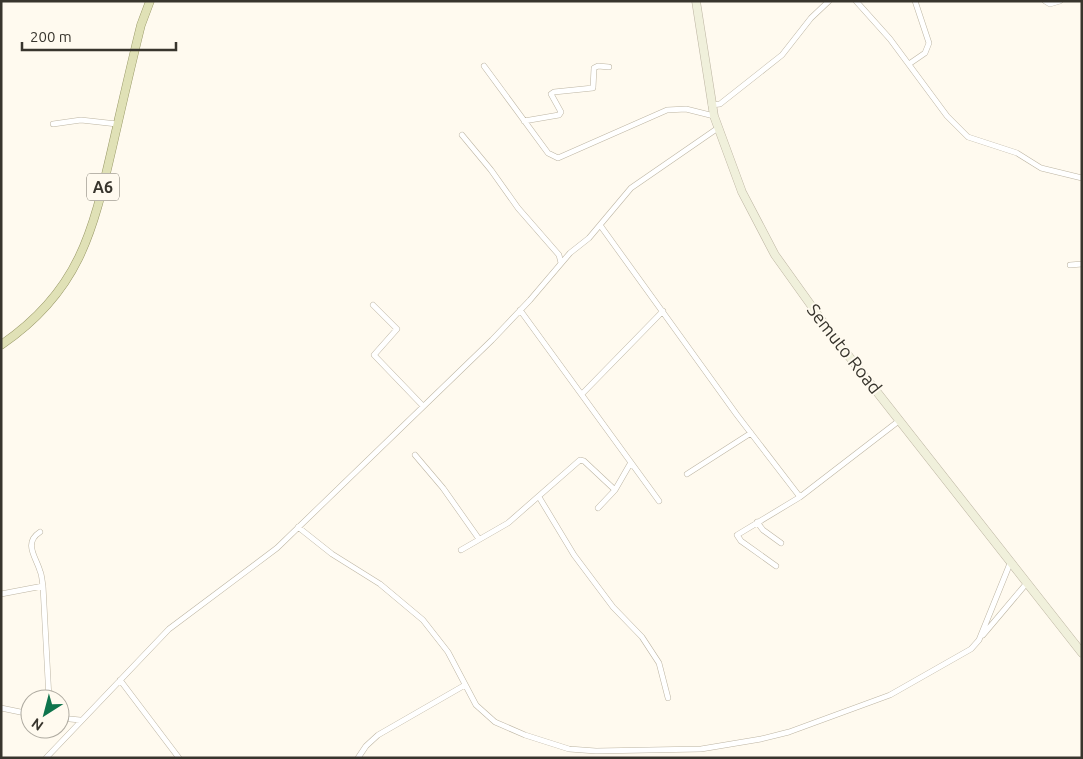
<svg xmlns="http://www.w3.org/2000/svg" width="1083" height="759" font-family="Ubuntu,sans-serif">
  <rect width="100%" height="100%" fill="#fffaef"/>
  <g fill="none" stroke-linecap="round" stroke-linejoin="round">
    <defs>
      <path id="street" d="M856,1L890,39L947,116L968,137L1017,153L1041,168L1082,178
        M1045,1L1050,4L1060,1
        M909,64L925,53L929,43L915,1
        M484,66L548,153L558,158L667,110L686,109L714,116
        M711,105L720,104L782,55L811,18L829,1
        M524,121L559,115L561,112L551,94L554,92L593,88L594,68L598,66L609,67
        M53,124L81,120L117,124
        M462,135L491,170L518,208L559,255L561,263
        M600,225L737,415L800,497
        M1070,265L1082,264
        M373,305L397,329L374,355L423,406
        M520,310L659,501
        M582,394L663,311
        M415,455L443,488L479,539
        M687,474L751,433
        M539,497L574,555L613,607L642,637L659,663L668,698
        M598,508L615,490L630,464
        M757,522L763,530L781,543
        M298,527L332,554L380,584L423,620L448,652L476,705L495,722L525,735L569,749L596,751L701,749L761,739L789,732L890,695L971,649L979,640L1011,561
        M40,532C23,543 36,557 40,571C42,575 42,581 43,586L49,699
        M461,550L508,523L580,460L584,461L615,490
        M776,566L741,541L737,535L800,497L900,420
        M1,594L43,586
        M983,635L1026,584
        M120,680L179,758
        M1,708L30,714
        M60,718L80,720
        M46,758L169,629L277,548L492,340L530,300L570,253L589,238L631,188L718,128
        M358,758L366,746L378,735L465,685"/>
      <path id="secondary" d="M696,1L714,116L742,192L775,255L833,336L1082,653"/>
      <path id="primary" d="M1,345C80,291 93,231 113,144C122,105 131,65 141,25L150,1"/>
    </defs>
    <use href="#street" stroke="#bdb5a3" stroke-width="6"/>
    <use href="#secondary" stroke="#bdb5a3" stroke-width="9"/>
    <use href="#primary" stroke="#989867" stroke-width="9"/>
    <use href="#street" stroke="#fff" stroke-width="5"/>
    <use href="#secondary" stroke="#f0f0db" stroke-width="8"/>
    <use href="#primary" stroke="#e0e1b6" stroke-width="8"/>
  </g>
  <g text-anchor="middle" stroke-width="4" stroke-linejoin="round" paint-order="stroke">
    <rect fill="#fffaef" stroke="#747067" stroke-width="1" x="87" y="173.5" width="32" height="27" rx="4"/>
    <g font-size="16" font-weight="bold" fill="#38352d">
      <text x="103" y="193">A6</text>
    </g>
    <g font-size="18" fill="#38352d" stroke="#fffaef">
      <text transform="translate(844 349) rotate(52)" y="6">Semuto Road</text>
    </g>
  </g>
  <rect width="1083" height="759" fill="none" stroke="#38352d" stroke-width="5"/>
  <g transform="translate(45 714) rotate(216)"><circle r="24" fill="#fffaef" stroke="#afaba1"/>
  <path d="M0-4L9 19L0 12L-9 19Z" fill="#0e744c"/>
  <text y="-8" font-size="14" font-weight="bold" text-anchor="middle" fill="#38352d">N</text>
  </g>
  <path d="M22 42v8h154v-8" fill="none" stroke="#38352d" stroke-width="2.5"/>
  <text x="30" y="42" font-size="15" fill="#38352d" stroke="#fffaef" stroke-width="4" paint-order="stroke">200 m</text>
</svg>
